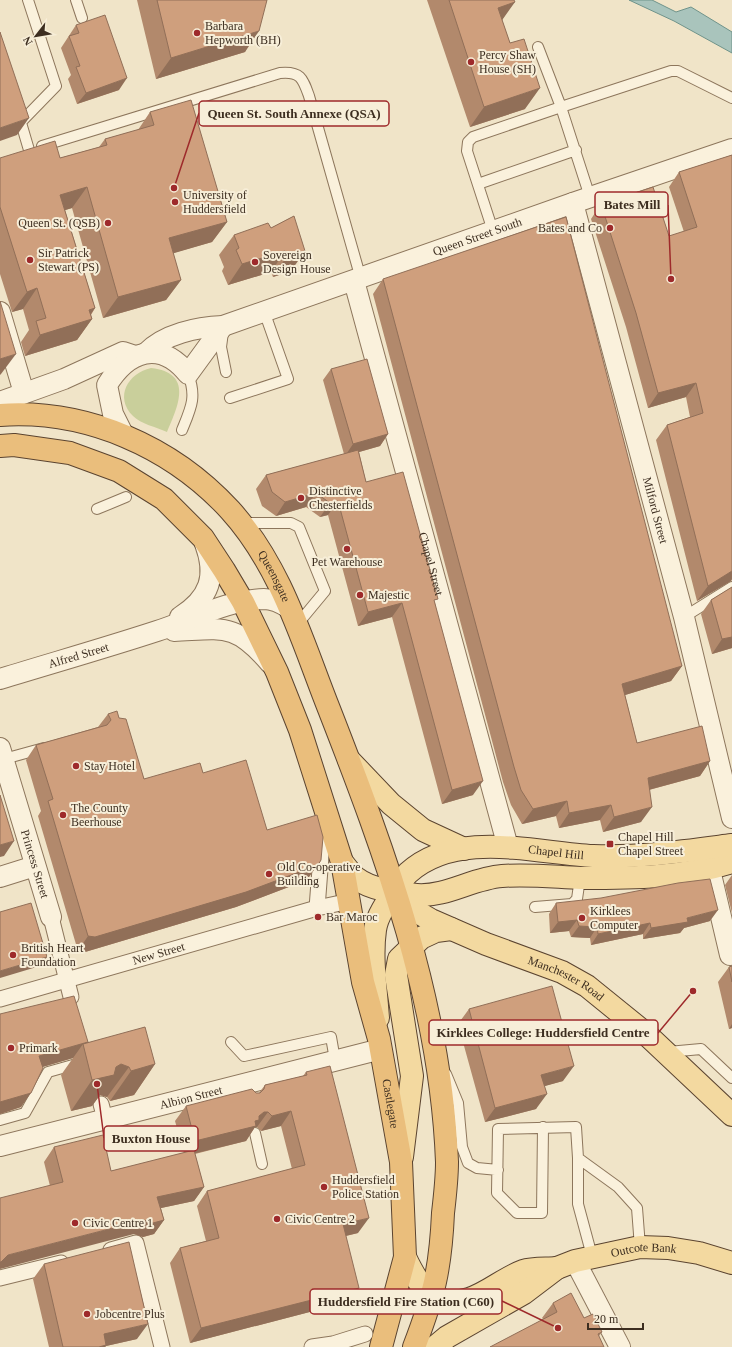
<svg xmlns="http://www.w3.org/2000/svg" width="732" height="1347" font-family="'Times New Roman',serif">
  <rect width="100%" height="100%" fill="#f0e4c8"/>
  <path fill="#c9cf9b" d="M151,368C194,373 178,406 167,432C156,427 141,424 133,416C114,397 128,373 151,368Z"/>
  <path fill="#a9c4bc" stroke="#6f938a" d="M629,0H652L676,12L691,7L732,32V53L674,21Z"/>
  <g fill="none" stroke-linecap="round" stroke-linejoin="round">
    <defs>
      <path id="service" d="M76,0L82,18
        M19,116L29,150
        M21,122L56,86L28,0
        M42,146L280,73C301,71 303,79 309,96L361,279
        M478,184L576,150
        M590,197L561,107L671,71H678L732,98
        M493,231L467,151L468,142L473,137L561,107L538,47
        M223,332L221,347L226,372
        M230,398L288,379L264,311
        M182,430C191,408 197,397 188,374
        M97,509L126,497
        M243,523H291L299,527L325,591L296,626
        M684,617L732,587
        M4,759L44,748
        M535,907L572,904L577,899L580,878
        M231,1042L244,1056L331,1037L335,1060
        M668,1052L701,1049L732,1078
        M446,1074L458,1103L462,1147L468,1163L477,1168L498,1170
        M0,1120L25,1113L48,1072L80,1063
        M543,1127L542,1213H517L497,1193L498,1129L576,1127L578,1158V1204L592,1256
        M255,1133L262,1164
        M578,1158L618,1187L637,1208L640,1247"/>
      <g id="pedestrian">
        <path d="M317,908L350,901"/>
        <path d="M51,917L71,997"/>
        <path id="s1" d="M0,999L317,908L322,843"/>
        <path d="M101,1104L105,1119"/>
        <path d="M111,1250L136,1243L162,1347"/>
        <path d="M0,1278L61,1263"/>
        <path d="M312,1347L333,1344L365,1334"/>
      </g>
      <g id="minor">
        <path id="s2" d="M573,203L684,617L732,818"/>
        <path id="s3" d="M354,281L508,847"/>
        <path d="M0,312L24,393"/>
        <path id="s4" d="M146,353C164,334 197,327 223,326L573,203L732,149"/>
        <path d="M0,402L64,379L123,352L135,356"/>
        <path d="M123,434L113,414L107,385C128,351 160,339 188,374L223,326"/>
        <path d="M180,617C210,598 217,576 205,544"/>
        <path d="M174,631C223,629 235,622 270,663"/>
        <path id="s5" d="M0,679C52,663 105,648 157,631C192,620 226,600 264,599C274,599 281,603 289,608"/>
        <path id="s6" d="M0,748L51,917"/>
        <path d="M710,870L730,955"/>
        <path d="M0,877L35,866"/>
        <path id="s7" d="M0,1146L381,1049"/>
        <path d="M575,1261L620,1347"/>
      </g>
      <g id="primary">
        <path d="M349,760L391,804L423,830L464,849"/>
        <path d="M342,862C346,867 351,874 356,878C369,889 400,894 417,895C446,897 473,878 502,876C529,874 555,877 581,878C632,878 684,878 732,862"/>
        <path id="s8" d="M395,891L414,910L431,920L486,944L562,972L587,986L645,1033L732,1115"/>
        <path id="s9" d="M378,1018C376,989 371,958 375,930C377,915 387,902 396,890C400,885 403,878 408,873C457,829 535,853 593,856C639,858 686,851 732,845"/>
        <path d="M402,1157L412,1076L396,975L399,959L421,938L436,931L451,929"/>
        <path d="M405,1257C418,1285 433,1310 469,1299C488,1293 504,1278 523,1271C533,1268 547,1269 557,1268"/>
        <path id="s10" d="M435,1347L447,1337L524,1293L557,1268L575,1261L640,1247L668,1248L699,1253L732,1263"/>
      </g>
      <g id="trunk">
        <path id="s11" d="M0,415C87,409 172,447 230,510C281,566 302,641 329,709C386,855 441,1004 447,1162C447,1179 445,1196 443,1213C442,1236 440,1259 435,1282C430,1304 422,1326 414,1347"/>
        <path id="s12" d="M0,446L14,445L70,453L119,471L164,499L203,538L224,570L243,602L277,672L300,730L342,862L363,982L379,1039L401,1162L405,1257L381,1347"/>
      </g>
    </defs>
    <use href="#service" stroke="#8d765c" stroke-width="12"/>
    <use href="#pedestrian" stroke="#8d765c" stroke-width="17"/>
    <use href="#minor" stroke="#8d765c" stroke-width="22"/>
    <use href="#primary" stroke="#5b4430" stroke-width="24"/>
    <use href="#trunk" stroke="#5b4430" stroke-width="24"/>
    <use href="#service" stroke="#faf1dc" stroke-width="10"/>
    <use href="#pedestrian" stroke="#faf1dc" stroke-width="15"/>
    <use href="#minor" stroke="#faf1dc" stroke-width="20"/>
    <use href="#primary" stroke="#f3d9a0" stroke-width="22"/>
    <use href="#trunk" stroke="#eabe7c" stroke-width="22"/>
  </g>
  <path fill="#b2896c" d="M137,0H267L245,52L156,79Z
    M427,0H514L502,20L510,43L525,109L470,127Z
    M76,25L119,90L77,104L68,79L71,75L61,48Z
    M150,112L227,222L212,242L173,253L181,280L166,300L103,318L72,208L65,210L95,308L91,315L92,319L77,340L25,356L21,342L29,330L23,309L12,312L0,274V158H60L99,147L105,139L138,130Z
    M732,155V579L731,581L697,601L656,440L667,425L690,417L686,397L648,408L626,327L591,219L601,204L669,236L684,232L669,187L679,172Z
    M294,216L291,271L273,277L271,272L228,285L222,271L224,267L219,255L234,235L271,228Z
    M383,279L682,666L671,681L625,695L637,743L710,761L700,776L649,790L641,822L603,832L600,820L559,828L556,816L522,824L511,805L503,782L373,294Z
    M331,369L388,434L380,446L359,452L366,482L435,603L473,795L442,804L392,617L358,626L328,515L320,517L306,507L276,516L262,506L256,489L266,475L344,454L323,380Z
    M732,587V648L712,654L701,614L711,600Z
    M108,714L119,718L144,779L203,773L267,830L307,880L236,907L85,952L78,951L38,816L41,811L26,760L36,745L98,727Z
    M732,875V913L725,885Z
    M556,903L710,921L684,928L680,933L643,939V934L591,945L590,938L571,937L569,931L550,933L549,914Z
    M732,966V1028L729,1029L718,982L729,967Z
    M469,1009L563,1081L544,1086L536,1109L485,1122L458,1024Z
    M0,1014L88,1042L155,1064L134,1095L110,1101L107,1097L100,1095L92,1106L71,1111L61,1075L73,1058L42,1067L21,1107L0,1114Z
    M306,1072L358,1233L346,1236L348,1302L190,1343L170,1263L180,1248L206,1241L197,1206L207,1191L292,1169L281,1126L261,1131L257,1127H255L246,1141L195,1154L204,1187L194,1201L161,1208L164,1220L154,1234L143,1237L134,1234L50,1186L44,1162L54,1147L111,1171L184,1153L175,1121L186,1106L256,1093H259L265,1085L303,1076Z
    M44,1264L137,1339L106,1346L105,1347H49L33,1279Z
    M553,1303L584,1318L602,1332L599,1336L543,1319L542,1318Z"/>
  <path fill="#916f58" d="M515,2L500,23L498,8Z
    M259,31L245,52L156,79L171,58Z
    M127,78L119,90L77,104L86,93Z
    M540,88L525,109L470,127L484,107Z
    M29,118L17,135L0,141V128Z
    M87,187L72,208L46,216L60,195Z
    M227,222L212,242L154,259L169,238Z
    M285,251L271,272L228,285L242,264Z
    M305,251L291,271L273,277L287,256Z
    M181,280L166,300L103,318L118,297Z
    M37,288L23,309L12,312L27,292Z
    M95,308L86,321L92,319L77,340L25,356L40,335L89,310Z
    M16,354L1,374L0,375V359Z
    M696,383L686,397L648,408L658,393Z
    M388,434L380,446L345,456L353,444Z
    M316,493L306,507L276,516L285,502Z
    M338,501L328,515L320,517L330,503Z
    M732,571V579L731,581L697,601L708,586Z
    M402,603L392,617L358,626L368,612Z
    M732,637V648L712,654L722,639Z
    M682,666L671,681L612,699L622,684Z
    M710,761L700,776L637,793L648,778Z
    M483,781L473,795L442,804L452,790Z
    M567,801L556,816L522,824L533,809Z
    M611,805L600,820L559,828L569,813Z
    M652,807L641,822L603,832L614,817Z
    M14,841L4,856L0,857V845Z
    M321,860L307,880L236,907L85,952L78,951L88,936Z
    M718,910L710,921L684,928L680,933L643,939L651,928L687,918Z
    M577,920L569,931L550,933L558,922Z
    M650,923L643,934L591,945L598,934Z
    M579,926L597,927L590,938L571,937Z
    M47,957L40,966L0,978V971Z
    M732,1024V1028L729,1029Z
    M88,1042L83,1044L73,1058L29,1071L39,1056Z
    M121,1064L129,1067L107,1097L100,1095L92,1106L71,1111L92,1080Z
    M155,1064L134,1095L110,1101L131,1071Z
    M574,1066L563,1081L531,1090L541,1075Z
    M31,1093L21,1107L0,1114V1102Z
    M547,1094L536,1109L485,1122L495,1108Z
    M291,1111L281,1126L261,1131L272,1116Z
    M264,1112H268L257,1127H255L246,1141L184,1156L195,1141L259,1116Z
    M204,1187L194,1201L147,1211L157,1197Z
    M369,1218L358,1233L332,1239L343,1224Z
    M144,1220H164L154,1234L143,1237L134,1234L0,1269V1262L8,1255Z
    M359,1288L348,1302L190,1343L201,1328Z
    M148,1324L137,1339L106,1346L105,1347H95L104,1334Z"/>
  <path fill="#cf9f7d" stroke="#916f58" d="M157,0H267L259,31L171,58Z
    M449,0H514L515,2L498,8L510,43L524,39L540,88L484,107Z
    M105,15L127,78L86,93L76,67L80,66L69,36L79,33L76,25Z
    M0,32L29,118L0,128Z
    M191,100L227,222L169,238L181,280L118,297L87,187L60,195L95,308L89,310L92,319L40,335L36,321L46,318L37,288L27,292L0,207V158L55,141L60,158L107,145L105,139L154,125L150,112Z
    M732,155V571L708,586L667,425L703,413L696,383L658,393L636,313L601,204L653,187L669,236L697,227L679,172Z
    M294,216L305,251L287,256L285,251L242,264L236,250L239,248L234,235L268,223L271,228Z
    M566,217L682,666L622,684L637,743L702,726L710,761L648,778L652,807L614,817L611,805L569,813L567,801L533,809L521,790L514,767L383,279Z
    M0,301L16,354L0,359Z
    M367,359L388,434L353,444L331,369Z
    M358,450L366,482L403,472L438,599L434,600L483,781L452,790L402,603L368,612L338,501L330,503L316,493L285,502L272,492L266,475Z
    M732,587V637L722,639L711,600Z
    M117,711L119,718L126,719L144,779L200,763L203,773L246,760L267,830L317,815L323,837L321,860L318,865L246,892L95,937L88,936L48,801L53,799L36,745L107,725L111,720L108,714Z
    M0,795L14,841L0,845Z
    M710,879L718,910L687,918L688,922L651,928L650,923L598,934L597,927L579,926L577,920L558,922L556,903L601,898L678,883Z
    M31,903L47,957L0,971V912Z
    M732,966V982L729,967Z
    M552,986L574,1066L541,1075L547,1094L495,1108L469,1009Z
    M74,996L88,1042L39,1056L43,1068L31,1093L0,1102V1014Z
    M145,1027L155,1064L131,1071L129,1067L121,1064L116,1067L114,1075L92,1080L83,1044Z
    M330,1066L369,1218L343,1224L359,1288L201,1328L180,1248L219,1238L207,1191L305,1165L291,1111L272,1116L268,1112H264L259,1116V1120L255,1121L256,1126L195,1141L186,1106L252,1089L256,1093H260L264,1089L265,1085L307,1075L306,1072Z
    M103,1135L111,1171L194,1150L204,1187L157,1197L164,1220L153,1223L144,1220L8,1255L1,1262H0V1198L63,1182L54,1147Z
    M129,1242L148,1324L104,1334L106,1345L99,1347H63L44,1264Z
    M571,1293L584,1318L593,1314L602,1332L598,1334L604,1347H490L557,1312L553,1303Z"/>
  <g fill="#9e2a2b" stroke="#f7eed8" stroke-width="1.5">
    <circle cx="197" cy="33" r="4"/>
    <circle cx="471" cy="62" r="4"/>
    <circle cx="175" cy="202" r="4"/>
    <circle cx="108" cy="223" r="4"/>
    <circle cx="610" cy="228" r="4"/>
    <circle cx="30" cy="260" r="4"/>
    <circle cx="255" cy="262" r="4"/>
    <circle cx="301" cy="498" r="4"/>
    <circle cx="347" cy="549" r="4"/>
    <circle cx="360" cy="595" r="4"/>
    <circle cx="76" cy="766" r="4"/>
    <circle cx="63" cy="815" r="4"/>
    <rect x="606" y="840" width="8" height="8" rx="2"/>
    <circle cx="269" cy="874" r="4"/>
    <circle cx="318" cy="917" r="4"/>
    <circle cx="582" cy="918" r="4"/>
    <circle cx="13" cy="955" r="4"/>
    <circle cx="11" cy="1048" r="4"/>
    <circle cx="324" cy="1187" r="4"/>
    <circle cx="277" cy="1219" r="4"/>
    <circle cx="75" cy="1223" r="4"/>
    <circle cx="87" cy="1314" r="4"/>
  </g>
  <g text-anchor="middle" stroke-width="4" stroke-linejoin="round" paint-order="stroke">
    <g font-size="12" fill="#3d2e20" stroke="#f7eed8" text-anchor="start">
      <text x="205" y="30">Barbara<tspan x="205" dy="14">Hepworth (BH)</tspan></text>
      <text x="479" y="59">Percy Shaw<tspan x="479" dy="14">House (SH)</tspan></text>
      <text x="183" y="199">University of<tspan x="183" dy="14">Huddersfield</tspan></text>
      <text x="100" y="227" text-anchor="end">Queen St. (QSB)</text>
      <text x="602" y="232" text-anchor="end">Bates and Co</text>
      <text x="38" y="257">Sir Patrick<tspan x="38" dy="14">Stewart (PS)</tspan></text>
      <text x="263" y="259">Sovereign<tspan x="263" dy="14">Design House</tspan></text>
      <text x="309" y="495">Distinctive<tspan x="309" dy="14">Chesterfields</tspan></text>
      <text x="347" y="566" text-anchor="middle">Pet Warehouse</text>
      <text x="368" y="599">Majestic</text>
      <text x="84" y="770">Stay Hotel</text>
      <text x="71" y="812">The County<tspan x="71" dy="14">Beerhouse</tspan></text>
      <text x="618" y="841">Chapel Hill<tspan x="618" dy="14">Chapel Street</tspan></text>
      <text x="277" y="871">Old Co-operative<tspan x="277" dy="14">Building</tspan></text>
      <text x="590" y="915">Kirklees<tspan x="590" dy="14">Computer</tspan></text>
      <text x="326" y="921">Bar Maroc</text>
      <text x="21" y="952">British Heart<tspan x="21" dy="14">Foundation</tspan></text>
      <text x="19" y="1052">Primark</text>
      <text x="332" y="1184">Huddersfield<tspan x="332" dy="14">Police Station</tspan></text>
      <text x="285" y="1223">Civic Centre 2</text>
      <text x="83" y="1227">Civic Centre 1</text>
      <text x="95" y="1318">Jobcentre Plus</text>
    </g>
    <g font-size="12" fill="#3d2e20" stroke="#f7eed8">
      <text dy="4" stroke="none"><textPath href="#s4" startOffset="353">Queen Street South</textPath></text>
      <text dy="4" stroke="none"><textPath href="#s2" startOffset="318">Milford Street</textPath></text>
      <text dy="4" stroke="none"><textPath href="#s3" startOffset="293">Chapel Street</textPath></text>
      <text dy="4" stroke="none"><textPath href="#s11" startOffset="337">Queensgate</textPath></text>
      <text dy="4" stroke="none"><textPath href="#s5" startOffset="82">Alfred Street</textPath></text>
      <text dy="4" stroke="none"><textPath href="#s9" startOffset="309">Chapel Hill</textPath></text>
      <text dy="4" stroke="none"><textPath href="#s6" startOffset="121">Princess Street</textPath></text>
      <text dy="4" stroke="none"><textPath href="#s1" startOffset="165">New Street</textPath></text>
      <text dy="4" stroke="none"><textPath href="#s8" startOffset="194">Manchester Road</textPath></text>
      <text dy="4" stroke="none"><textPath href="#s7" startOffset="197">Albion Street</textPath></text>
      <text dy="4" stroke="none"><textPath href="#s12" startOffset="832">Castlegate</textPath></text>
      <text dy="4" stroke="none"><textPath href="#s10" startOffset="235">Outcote Bank</textPath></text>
    </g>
  </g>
  <path fill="none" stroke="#9e2a2b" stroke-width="1.5" d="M174 188L199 113M671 279L668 205M693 991L658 1033M97 1084L104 1138M558 1328L502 1301"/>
  <g fill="#9e2a2b" stroke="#f7eed8" stroke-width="1.5">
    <circle cx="174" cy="188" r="4"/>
    <circle cx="671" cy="279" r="4"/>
    <circle cx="693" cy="991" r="4"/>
    <circle cx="97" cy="1084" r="4"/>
    <circle cx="558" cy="1328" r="4"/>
  </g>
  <g fill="#f7eed8" stroke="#9e2a2b" stroke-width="1.5">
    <rect x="199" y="101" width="190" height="25" rx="4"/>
    <rect x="595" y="192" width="73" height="25" rx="4"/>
    <rect x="429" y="1020" width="229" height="25" rx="4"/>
    <rect x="104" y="1126" width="94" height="25" rx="4"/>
    <rect x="310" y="1289" width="192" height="25" rx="4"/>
  </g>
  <g font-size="13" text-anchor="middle" font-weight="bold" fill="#3d2e20">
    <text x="294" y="118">Queen St. South Annexe (QSA)</text>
    <text x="632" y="209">Bates Mill</text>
    <text x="543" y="1037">Kirklees College: Huddersfield Centre</text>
    <text x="151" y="1143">Buxton House</text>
    <text x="406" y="1306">Huddersfield Fire Station (C60)</text>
  </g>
  <g transform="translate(36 36) rotate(239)" stroke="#f7eed8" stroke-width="3" paint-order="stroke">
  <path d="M0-3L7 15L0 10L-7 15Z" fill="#3d2e20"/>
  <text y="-6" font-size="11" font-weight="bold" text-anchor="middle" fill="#3d2e20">N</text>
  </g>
  <path d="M588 1323v6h55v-6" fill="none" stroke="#3d2e20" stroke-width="2"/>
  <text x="594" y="1323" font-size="12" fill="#3d2e20" stroke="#f7eed8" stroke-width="3" paint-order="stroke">20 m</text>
</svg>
